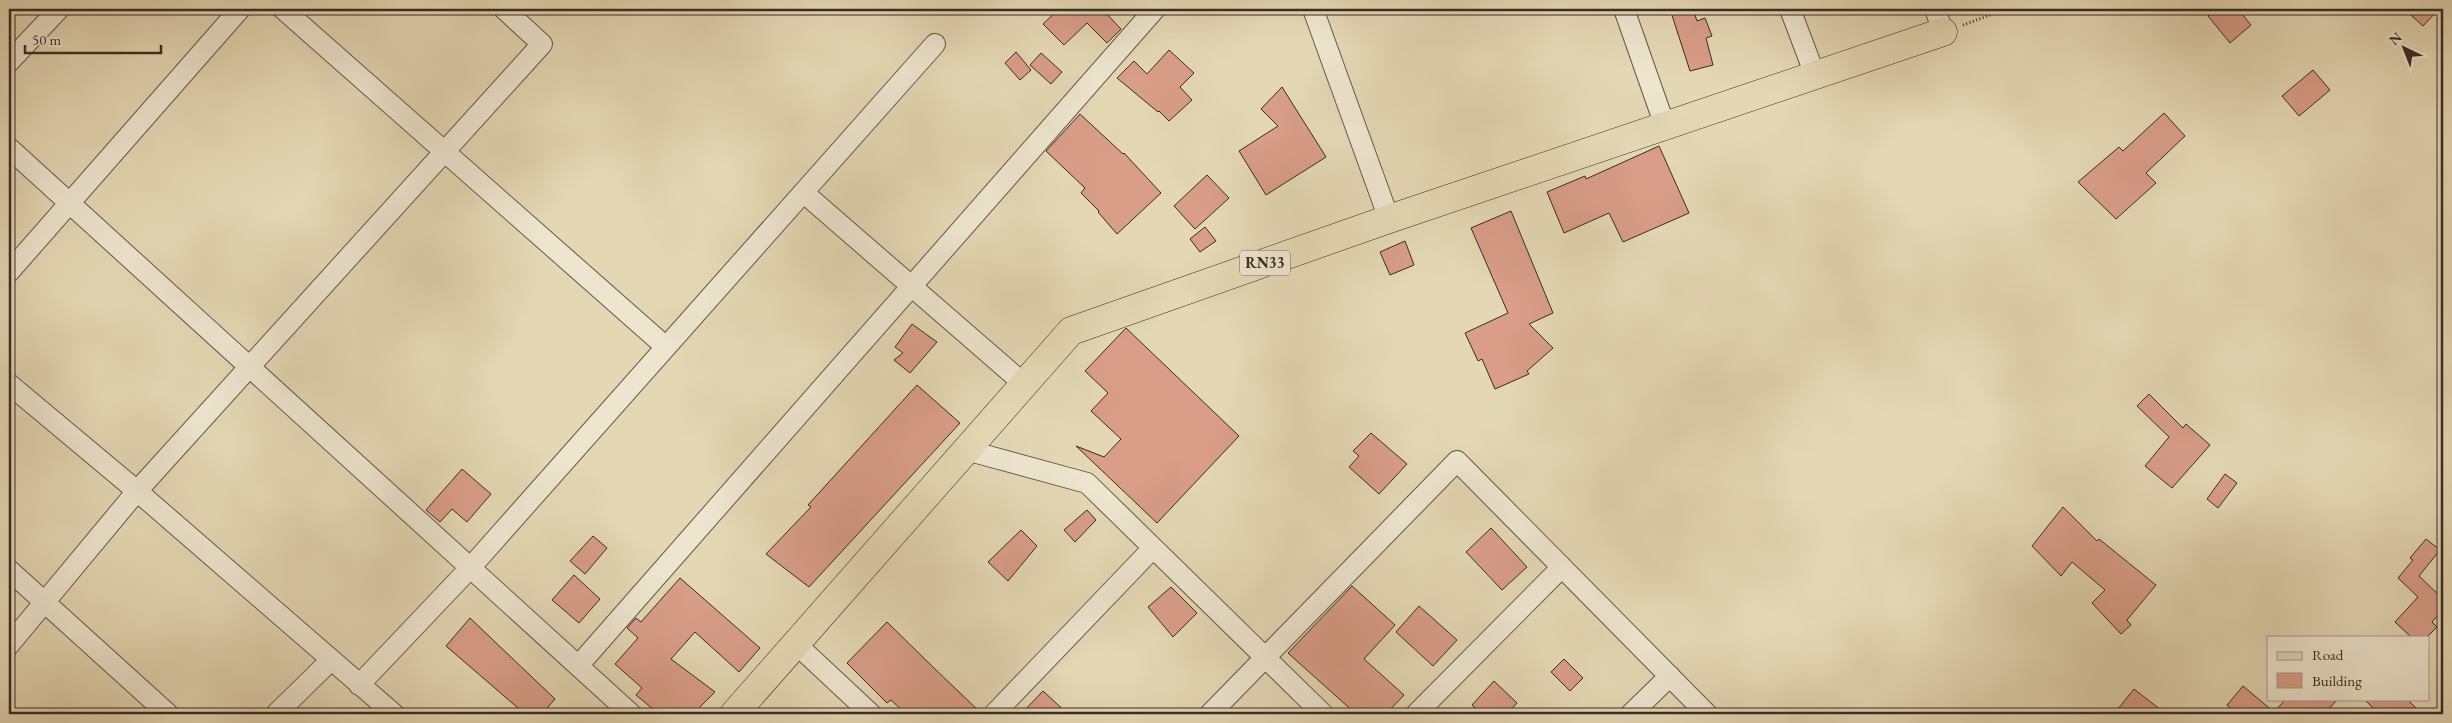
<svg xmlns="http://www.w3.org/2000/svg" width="2452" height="723" font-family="'EB Garamond',serif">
  <rect width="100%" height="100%" fill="#e4d7b4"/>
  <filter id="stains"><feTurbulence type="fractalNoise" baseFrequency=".004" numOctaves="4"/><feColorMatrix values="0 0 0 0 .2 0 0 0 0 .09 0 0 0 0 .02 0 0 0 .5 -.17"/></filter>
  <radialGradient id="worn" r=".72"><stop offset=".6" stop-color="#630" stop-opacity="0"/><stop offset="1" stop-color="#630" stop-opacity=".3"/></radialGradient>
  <path fill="#d99d88" stroke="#382d24" d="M1059,9H1102L1121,29L1107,43L1087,23L1064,45L1043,24Z
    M1670,9H1693L1697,21L1705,18L1712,36L1706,38L1713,65L1690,71Z
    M2217,9H2238L2251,25L2230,43L2208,16Z
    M2404,9H2439L2423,26Z
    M1169,50L1194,73L1180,87L1192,100L1169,121L1159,111L1158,112L1117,78L1134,61L1147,74Z
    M1016,52L1031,70L1020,80L1005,63Z
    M1041,53L1062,72L1051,84L1030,65Z
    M2313,70L2330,90L2299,116L2282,96Z
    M1282,87L1326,157L1266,195L1239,151L1278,126L1261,109Z
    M2164,113L2185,136L2146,173L2156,183L2116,219L2078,182L2119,147L2123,151Z
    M1080,114L1123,154L1124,153L1161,193L1117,234L1098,212L1099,211L1081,193L1085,188L1046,151Z
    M1659,146L1689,213L1623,242L1609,213L1564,233L1547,192L1585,176L1586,179Z
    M1207,175L1229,198L1195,229L1174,206Z
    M1511,211L1553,313L1529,324L1553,348L1527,371L1529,374L1495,389L1482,359L1478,361L1465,333L1508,313L1471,228Z
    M1205,227L1216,241L1200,252L1190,239Z
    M1405,241L1414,265L1390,275L1380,252Z
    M912,324L937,342L910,373L894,360L903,353L895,347Z
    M1126,328L1239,436L1157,523L1076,446L1104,457L1121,439L1091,411L1108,393L1085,371Z
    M917,385L960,423L809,587L766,554L811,507L808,505Z
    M2149,394L2183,428L2186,424L2210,445L2172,488L2145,466L2169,437L2137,406Z
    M1371,433L1407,464L1379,494L1349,467L1359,456L1353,451Z
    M462,469L491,494L467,522L452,509L440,522L426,510Z
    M2225,474L2237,483L2218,508L2207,499Z
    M2063,507L2097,541L2099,539L2156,585L2127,620L2131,625L2121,634L2092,603L2105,590L2072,562L2061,576L2032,546Z
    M1087,510L1096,520L1075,542L1064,530Z
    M1491,528L1527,567L1502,590L1466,552Z
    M1021,530L1037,546L1008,581L988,562Z
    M593,536L607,548L585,574L570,561Z
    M2426,539L2440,550L2419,576L2443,599V610L2432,622L2437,627L2427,637H2411L2395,622L2418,597L2398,578L2413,560L2410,558Z
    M574,575L600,599L579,623L552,600Z
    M680,578L760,648L739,672L695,632L671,659L715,692L693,714H659L636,695L642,688L615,664L638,638L627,628L636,618L641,622Z
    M1352,586L1395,625L1364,659L1404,695L1386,714H1356L1288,653Z
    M1171,587L1197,613L1173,637L1148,607Z
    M1419,606L1457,640L1433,666L1396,632Z
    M470,618L555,699L542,714H525L446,646Z
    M887,622L934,668L982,714H906L891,700L887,703L847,663Z
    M1564,659L1583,678L1570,691L1551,672Z
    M1494,681L1517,703L1507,714H1482L1472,705Z
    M2243,686L2274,712L2286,699H2338L2324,714H2237L2227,705Z
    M2134,689L2166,714H2114Z
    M1043,691L1068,714H1021Z
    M2364,699H2407L2422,714H2379Z"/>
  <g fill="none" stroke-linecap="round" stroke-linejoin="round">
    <defs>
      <path id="street" d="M283,9L666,347
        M1313,9L1389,219
        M1624,9L1665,126
        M1790,9L1815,75
        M1935,9L1943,32
        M9,62L59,9
        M9,148L631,714
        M804,193L1024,384
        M9,272L240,9
        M9,384L137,491L394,714
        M966,450L1087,483L1323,714
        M9,570L168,714
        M795,643L871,714
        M9,645L137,491L542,44L504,9
        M578,666L1155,9
        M359,685L470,568L935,44
        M276,714L331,660
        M994,714L1153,548
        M1210,714L1457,461L1707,714
        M1416,714L1562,567
        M1631,714L1670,676"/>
      <path id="primary" d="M734,714L1071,331L1389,219L1943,32"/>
    </defs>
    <use href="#street" stroke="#635848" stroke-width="22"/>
    <use href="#primary" stroke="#382d24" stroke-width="29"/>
    <path stroke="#382d24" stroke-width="3" stroke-dasharray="1 2.5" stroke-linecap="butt" d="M1963,25L2006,9"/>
    <use href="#street" stroke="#ede5ce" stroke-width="20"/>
    <use href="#primary" stroke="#e4d7b4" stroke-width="28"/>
  </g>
  <g text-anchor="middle" stroke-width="4" stroke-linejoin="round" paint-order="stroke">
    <rect fill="#ede5ce" stroke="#6e6457" stroke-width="1" x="1240" y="250.5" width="50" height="25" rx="4"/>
    <g font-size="15" font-weight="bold" fill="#382d24">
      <text x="1265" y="268">RN33</text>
    </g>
  </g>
  <rect width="2452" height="723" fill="none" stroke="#e4d7b4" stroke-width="30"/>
  <rect x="10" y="10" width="2432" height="703" fill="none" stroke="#382d24" stroke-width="2.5"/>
  <rect x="15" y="15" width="2422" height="693" fill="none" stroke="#382d24"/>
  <rect x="2267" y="636" width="162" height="65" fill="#ede5ce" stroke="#a59b8a"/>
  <rect x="2277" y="652" width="25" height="8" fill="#e4d7b4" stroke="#a59b8a"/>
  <text x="2312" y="660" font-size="15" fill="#382d24">Road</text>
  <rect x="2277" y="673" width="25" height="15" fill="#d99d88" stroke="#a59b8a"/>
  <text x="2312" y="686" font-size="15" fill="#382d24">Building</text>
  <g transform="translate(2404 48) rotate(317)" stroke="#ede5ce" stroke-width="4" paint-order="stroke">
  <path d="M0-4L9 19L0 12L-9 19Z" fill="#382d24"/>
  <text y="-8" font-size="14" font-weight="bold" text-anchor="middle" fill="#382d24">N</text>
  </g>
  <path d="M25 45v8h136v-8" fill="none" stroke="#382d24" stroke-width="2.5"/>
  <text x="32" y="45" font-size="15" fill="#382d24" stroke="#ede5ce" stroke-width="4" paint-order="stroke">50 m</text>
  <rect width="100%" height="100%" filter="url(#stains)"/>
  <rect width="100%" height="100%" fill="url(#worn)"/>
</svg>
